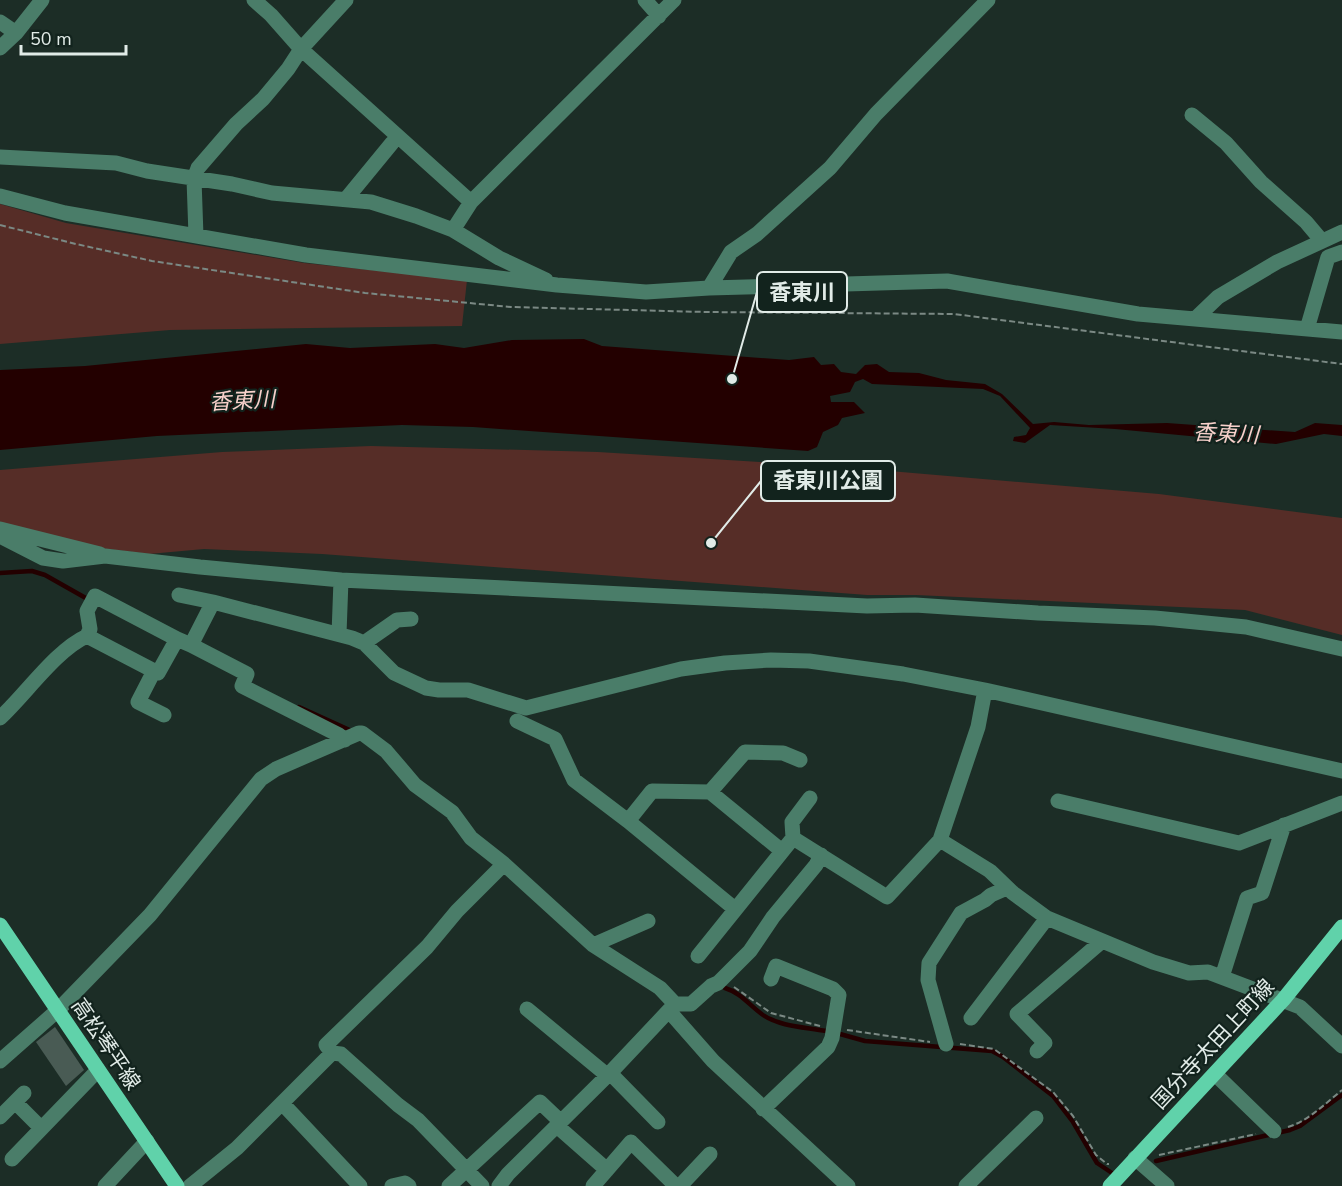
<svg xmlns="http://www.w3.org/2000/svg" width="1342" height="1186" font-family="'Nunito Sans','Noto Sans JP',sans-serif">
  <rect width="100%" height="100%" fill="#1c2d26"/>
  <path fill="#562d27" d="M0,204L66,223L304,263L467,280L462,326L170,330L0,344Z
    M371,446L598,452L843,467L1159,494L1342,518V635L1245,610L916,595H867L322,554L204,549L149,554L99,548L0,523V470L222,452Z"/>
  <path fill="#230000" d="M584,339L602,346L789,360L814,357L821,365L834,364L841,372L856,374L865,365L877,364L889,372L919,373L946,380L985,384L1002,394L1033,424L1054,422L1089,425L1167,423L1295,432L1315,423L1342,425V436L1324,434L1276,444L1115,429L1050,425L1025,443L1013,441L1014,437L1026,435L1030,428L1000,396L983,389L872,384L863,379L855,382L850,392L830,396L831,402H854L865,413L842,418L838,425L823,432L817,447L808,451L473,427L402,425L157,436L0,450V370L85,366L306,344L350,348L435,344L464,348L512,340Z"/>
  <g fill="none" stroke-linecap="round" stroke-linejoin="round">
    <path stroke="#230000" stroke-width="4.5" d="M0,573L32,571L45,575L91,601
      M299,707L354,732
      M725,988C741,993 749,1005 763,1015C781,1027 805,1027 826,1031
      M840,1034L865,1041L992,1051L1003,1057L1053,1096L1073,1122L1097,1163L1112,1173
      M1156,1161L1290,1130L1300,1126L1342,1095"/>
  </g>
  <path fill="#495b54" d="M55,1027L84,1070L66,1086L36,1042Z"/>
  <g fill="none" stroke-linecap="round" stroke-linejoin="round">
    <path stroke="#7b8984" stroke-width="2" stroke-dasharray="6 3" stroke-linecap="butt" d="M0,225L76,244L152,261L365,293L511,307L706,312L954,314L1342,364
      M734,987L771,1013L820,1026
      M847,1030L930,1042
      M960,1044L994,1049L1053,1092L1073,1116L1096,1155L1107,1164H1109
      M1288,1127C1308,1121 1326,1103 1342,1090
      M1159,1155L1256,1134"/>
    <path stroke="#4a7d69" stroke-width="15" d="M254,0L271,15L301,49L471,202
      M645,0L659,16
      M0,22L16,33
      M0,48L16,33L42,0
      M1192,115L1226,143L1261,182L1306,222L1322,241
      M0,157L116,163L147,171L232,184L272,193L371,202L416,216L453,230L499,258L546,280
      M0,196L65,213L306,255L557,285L646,292L709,288L947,281L1138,314L1342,332
      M346,199L392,143
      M453,230L471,202L674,0
      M196,236L194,179L198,168L236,124L263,99L288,69L301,49L346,0
      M709,288L731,252L757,234L830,168L876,114L988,0
      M1195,319L1218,297L1277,262L1342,232
      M1307,329L1328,257L1342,252
      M0,529L100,554
      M0,536L43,558L63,561L105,556L200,567L341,580L339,634
      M341,580L867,606L915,605L1038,613L1155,618L1246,627L1342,649
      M179,595L213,602L352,638L364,643L394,673L426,688L439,690H468L526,708L681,669L725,663L771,660L809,661L903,674L985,690L1342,771
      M87,636L90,629L87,611L95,596L177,639
      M364,643L397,620L411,619
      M191,645L247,674L242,686L339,735L345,740
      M154,671L138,702L164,715
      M0,718C26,694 56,650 87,636L158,673L177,639L191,645L213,602
      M517,721L555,739L574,780L628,821
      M710,792L745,752L783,753L800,760
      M1058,801L1239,843L1342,803
      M793,838L792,822L810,798
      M940,840L990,871L1013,893L1047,918L1153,962L1189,973L1208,972L1300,1007L1342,1046
      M735,909L628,821L652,791L710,792L782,851
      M593,945L648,921
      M698,956L793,838L887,897L940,840L978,727L985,690
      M1222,977L1247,898L1262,893L1284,825
      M527,1009L608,1076
      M669,1011L713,1061L848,1186
      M971,1018L1047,918
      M946,1044L928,980L929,963L961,913L985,900L991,895L1007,888
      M1037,1051L1045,1043L1017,1014L1101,942
      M332,1053L326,1045L427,947L457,911L504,864
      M0,1061L58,1010L150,915L261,779L276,769L359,733H362L386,751L415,785L452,812L471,838L504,864L593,945L660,988L675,1004H691L711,986L718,983L750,951L773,917L816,865L821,855
      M610,1073L658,1122
      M1215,1074L1274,1131
      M15,1102L41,1128
      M282,1103L360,1186
      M763,1109L828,1047L832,1038L839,995L833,989L776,966L771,979
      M0,1117L24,1093
      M557,1126L607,1170
      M1135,1158L1167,1186
      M12,1159L98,1070
      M105,1186L147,1141
      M190,1186L237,1148L332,1053L341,1054L398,1105L418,1120L482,1186
      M392,1186L405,1183L409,1186
      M449,1186L540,1102L561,1122
      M499,1186L508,1174L610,1073L675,1004
      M593,1186L631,1142L676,1186
      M680,1186L710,1154
      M966,1186L1036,1118"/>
    <path stroke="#60d2aa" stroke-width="15" d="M0,925L177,1186
      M1110,1186L1283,1000L1342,927"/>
  </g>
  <g text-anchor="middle" stroke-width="4.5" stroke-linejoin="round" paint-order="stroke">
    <g font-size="21" fill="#e1ebe7" stroke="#12231d">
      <text transform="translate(106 1044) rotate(56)" y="7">高松琴平線</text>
      <text transform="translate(1213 1044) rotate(-47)" y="7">国分寺太田上町線</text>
    </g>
    <g font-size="22" font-style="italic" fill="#f8d1cb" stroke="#12231d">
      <text transform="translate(242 400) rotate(-3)" y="8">香東川</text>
      <text transform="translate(1226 433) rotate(3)" y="8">香東川</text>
    </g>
  </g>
  <path fill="none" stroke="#e1ebe7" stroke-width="2" d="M732 379L757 292M711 543L761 481"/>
  <g fill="#e1ebe7" stroke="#12231d" stroke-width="2">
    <circle cx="732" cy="379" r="6"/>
    <circle cx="711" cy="543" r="6"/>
  </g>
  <g fill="#12231d" stroke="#e1ebe7" stroke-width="2">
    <rect x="757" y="272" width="90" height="40" rx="6"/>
    <rect x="761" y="461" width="134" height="40" rx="6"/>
  </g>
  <g font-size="22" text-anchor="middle" font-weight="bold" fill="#e1ebe7">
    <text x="802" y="300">香東川</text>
    <text x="828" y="488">香東川公園</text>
  </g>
  <path d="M21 45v9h105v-9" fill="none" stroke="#e1ebe7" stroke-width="3"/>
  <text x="30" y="45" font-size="18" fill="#e1ebe7" stroke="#12231d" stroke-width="4.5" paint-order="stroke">50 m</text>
</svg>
